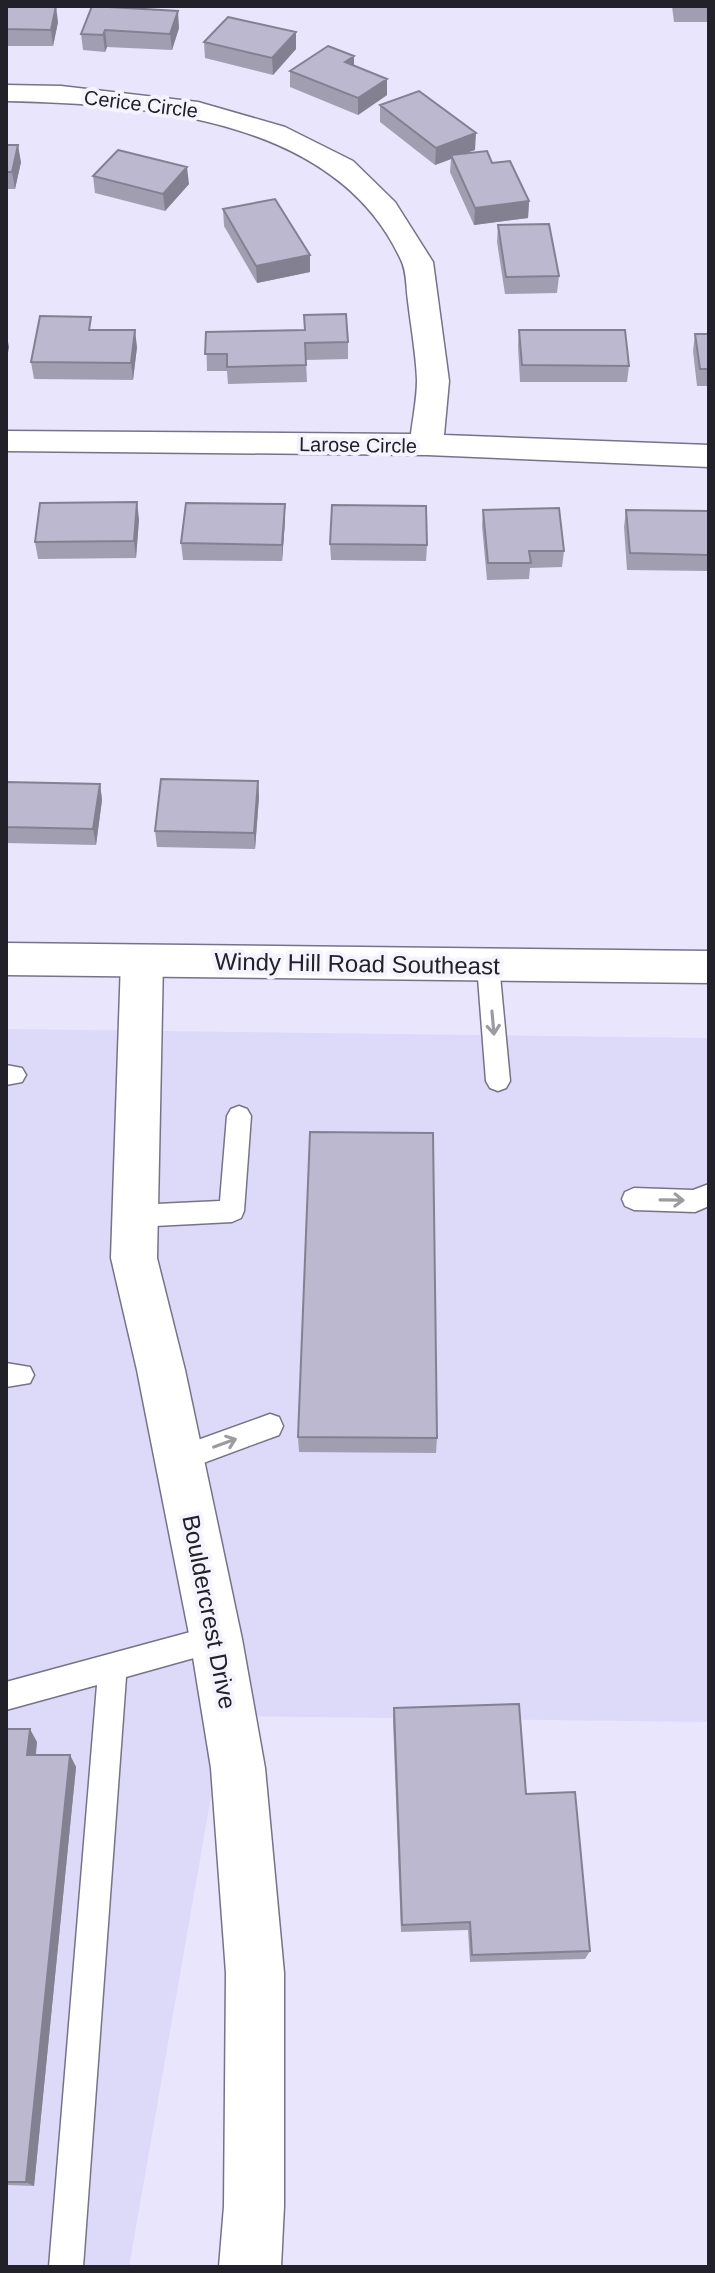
<svg xmlns="http://www.w3.org/2000/svg" width="715" height="2273" font-family="Helvetica,sans-serif">
  <rect width="100%" height="100%" fill="#e8e5fd"/>
  <path fill="#ddd9f8" d="M6,1029L709,1038V1722L225,1716L129,2267H6Z"/>
  <g fill="none" stroke-linecap="round" stroke-linejoin="round">
    <defs>
      <path id="service" d="M488,956L496,959L499,965L510,1081L506,1088L498,1091L490,1088L486,1081L477,965L480,959Z
        M6,1065L22,1068L26,1075L22,1082L6,1085Z
        M239,1106L247,1109L251,1116L244,1211L241,1218L232,1222L135,1227L126,1224L123,1216L126,1208L135,1205L220,1201L227,1116L231,1109Z
        M709,1184V1206L695,1212L634,1210L625,1206L622,1199L625,1192L634,1188L693,1190Z
        M6,1363L30,1367L34,1375L30,1383L6,1387Z
        M270,1414L279,1417L283,1426L279,1435L179,1472L170,1468L166,1459L170,1450Z
        M216,1625L226,1629L230,1639L226,1649L126,1677L83,2267H49L97,1685L6,1710V1682Z"/>
      <path id="minor" d="M6,85L61,86L198,102L285,127L353,161L395,202L433,262L449,381L444,435L709,445V467L427,455L6,451V431L411,434C413,417 417,398 417,380C416,354 411,327 408,301C406,288 407,271 401,260C336,117 143,104 6,101Z
        M142,945L157,950L163,961L157,1258L185,1370L242,1639L265,1768L284,1973V2206L281,2267H219L224,2206L226,1973L211,1768L190,1639L137,1370L111,1258L121,961L127,950Z"/>
      <path id="secondary" d="M6,943L709,951V983L6,975Z"/>
    </defs>
    <use href="#service" stroke="#767388" stroke-width="3"/>
    <use href="#minor" stroke="#767388" stroke-width="3"/>
    <use href="#secondary" stroke="#767388" stroke-width="3"/>
    <use href="#service" fill="#fff" fill-rule="evenodd"/>
    <use href="#minor" fill="#fff" fill-rule="evenodd"/>
    <use href="#secondary" fill="#fff" fill-rule="evenodd"/>
  </g>
  <path fill="#a19eb2" d="M6,6L58,22L53,46H6Z
    M92,6L179,28L172,50L107,47L105,52L83,50L81,34Z
    M672,6H709V22H674Z
    M296,32V49L273,75L205,58L204,42Z
    M354,56V66L387,79V95L358,115L290,87V71Z
    M380,105L475,150L465,153L492,163L529,201L528,218L474,225L450,172L451,159L435,165L380,122Z
    M6,145L21,162L15,189H6Z
    M93,176L189,184L165,211L95,193Z
    M223,209L310,255V272L257,283L224,226Z
    M498,225L559,276L557,293L505,294L497,242Z
    M93,330L137,347L133,380L34,379L31,362Z
    M519,330L629,366L627,382H520L518,346Z
    M206,332L348,342V359L306,360L307,382L228,384L227,371H207Z
    M695,334H709V386H697L693,351Z
    M483,510L564,551L562,567L530,568L529,579L487,580L482,526Z
    M626,510L709,511V571L627,570L624,527Z
    M139,519L136,558L38,559L35,542Z
    M285,521L282,561L183,560L181,543Z
    M330,544L427,545L426,561L331,560Z
    M258,781L259,797L255,849L157,847L155,831Z
    M6,782L100,784L102,800L96,845L6,843Z
    M298,1437L437,1438L436,1453L299,1452Z
    M394,1708L526,1794L590,1951L585,1959L470,1962L468,1930L401,1932L393,1720Z
    M6,1729L37,1742L36,1755H70L76,1767L34,2186L6,2185Z"/>
  <path fill="#838191" d="M56,6L58,22L53,46L51,30Z
    M178,11L179,28L172,50L170,34Z
    M105,30L107,47L105,52L103,35Z
    M296,32V49L273,75L272,58Z
    M354,56V72L345,62Z
    M387,79V95L358,115V98Z
    M476,133L475,150L452,158L451,155V159L435,165L436,148Z
    M18,145L21,162L15,189L12,172Z
    M187,167L189,184L165,211L163,194Z
    M529,201L528,218L474,225L475,208Z
    M310,255V272L257,283L256,266Z
    M135,330L137,347L133,380L131,363Z
    M6,331L9,347L6,365Z
    M137,502L139,519L136,558L134,541Z
    M285,504V521L282,561V545Z
    M258,781L259,797L255,849L254,833Z
    M100,784L102,800L96,845L93,829Z
    M30,1729L37,1742L34,1767L27,1755Z
    M70,1755L76,1767L34,2186L26,2182Z"/>
  <path fill="#bbb8cf" stroke="#838191" stroke-width="2" d="M6,6H56L51,30L6,29Z
    M92,6L178,11L170,34L105,30L103,35L81,34Z
    M228,17L296,32L272,58L204,42Z
    M328,46L354,56L345,62L387,79L358,98L290,71Z
    M419,91L476,133L436,148L380,105Z
    M6,145H18L12,172H6Z
    M118,150L187,167L163,194L93,176Z
    M487,151L492,163L510,161L529,201L475,208L451,155Z
    M275,199L310,255L256,266L223,209Z
    M549,224L559,276L506,277L498,225Z
    M346,314L348,342L305,343L306,365L227,367V354H205L206,332L305,330L304,315Z
    M40,316L91,317L89,330H135L131,363L31,362Z
    M519,330H625L629,366L522,365Z
    M695,334H709V369H700Z
    M137,502L134,541L35,542L40,503Z
    M186,503L285,504L282,545L181,543Z
    M332,505L426,506L427,545L330,544Z
    M559,508L564,551H529L531,563H488L483,510Z
    M626,510L709,511V555L630,553Z
    M161,779L258,781L254,833L155,831Z
    M6,782L100,784L93,829L6,827Z
    M310,1132L433,1133L437,1438L298,1437Z
    M519,1704L526,1794L575,1792L590,1951L472,1955L470,1922L402,1925L394,1708Z
    M6,1729H30L27,1755H70L26,2182H6Z"/>
  <defs><path id="oneway-shaft" d="M-6 0H5M1.5-3L5.5 0L1.5 3" fill="none" stroke-width="1.6" stroke-linecap="round" stroke-linejoin="round" transform="scale(2)"/></defs>
  <g stroke="#9c9b9f">
    <use href="#oneway-shaft" transform="translate(493 1023) rotate(85)"/>
    <use href="#oneway-shaft" transform="translate(672 1200) rotate(1)"/>
    <use href="#oneway-shaft" transform="translate(225 1443) rotate(-20)"/>
  </g>
  <g text-anchor="middle" stroke-width="8" stroke-linejoin="round" paint-order="stroke">
    <g font-size="20" fill="#22212a" stroke="#f5f4fe">
      <text transform="translate(141 104) rotate(7)" y="7">Cerice Circle</text>
      <text transform="translate(358 445) rotate(1)" y="7">Larose Circle</text>
    </g>
    <g font-size="24" fill="#22212a" stroke="#f5f4fe">
      <text transform="translate(357 964) rotate(1)" y="8">Windy Hill Road Southeast</text>
      <text transform="translate(209 1612) rotate(79)" y="8">Bouldercrest Drive</text>
    </g>
  </g>
  <rect width="715" height="2273" fill="none" stroke="#22212a" stroke-width="16"/>
</svg>
